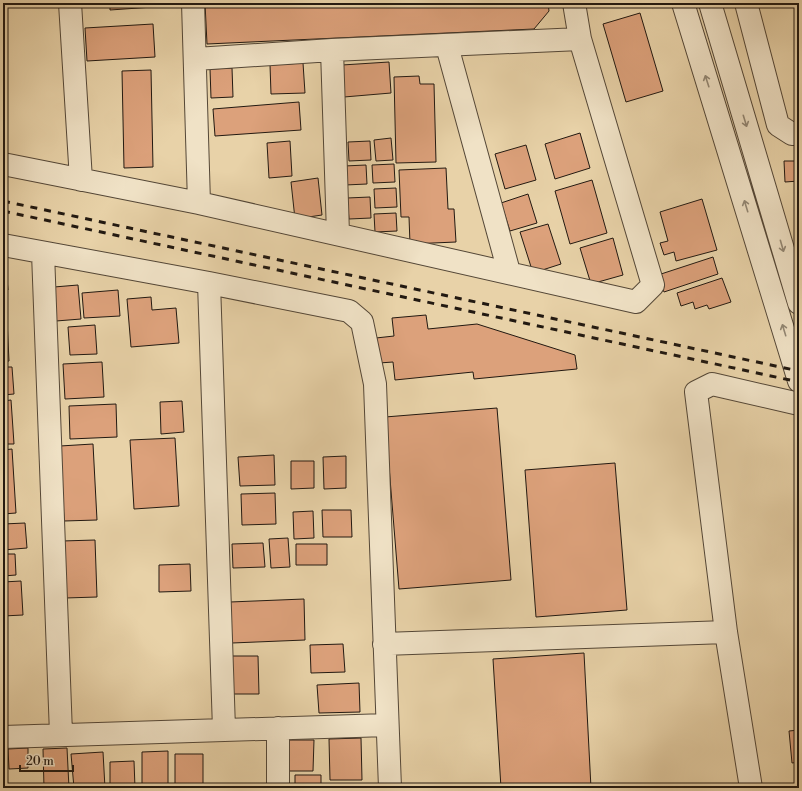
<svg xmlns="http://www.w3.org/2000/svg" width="802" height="791" font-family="'Libre Bodoni',serif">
  <rect width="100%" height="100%" fill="#e8d2a8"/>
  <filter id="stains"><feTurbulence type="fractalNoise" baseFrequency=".005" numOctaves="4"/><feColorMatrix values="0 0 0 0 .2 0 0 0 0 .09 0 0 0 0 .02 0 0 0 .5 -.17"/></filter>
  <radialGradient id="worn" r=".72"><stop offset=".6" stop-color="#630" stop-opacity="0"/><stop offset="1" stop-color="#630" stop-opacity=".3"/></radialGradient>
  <path fill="#dca17b" stroke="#221911" d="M110,3H153V7L110,10Z
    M205,3H548L549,11L534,29L207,44Z
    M640,13L663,91L626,102L603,24Z
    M153,24L155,57L87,61L85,28Z
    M389,62L391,93L344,97L342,65Z
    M303,63L305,93L271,94L270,65Z
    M232,68L233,97L211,98L210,69Z
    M151,70L153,167L124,168L122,71Z
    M419,76L420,84H434L436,162L396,163L394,77Z
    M299,102L301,130L215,136L213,109Z
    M580,133L590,168L555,179L545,144Z
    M391,138L393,160L376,161L374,140Z
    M290,141L292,176L269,178L267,143Z
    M370,141L371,160L349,161L348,142Z
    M526,145L536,180L505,189L495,154Z
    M784,161H799V181L785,182Z
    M394,164L395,182L373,183L372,165Z
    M366,165L367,184L345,185L344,166Z
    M446,168L448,209H454L456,242L410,244L409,217H401L399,170Z
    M318,178L322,215L295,219L291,182Z
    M592,180L607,233L570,244L555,191Z
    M396,188L397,207L375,208L374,189Z
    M528,194L537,223L510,231L501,203Z
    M370,197L371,218L349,219L347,198Z
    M702,199L717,250L676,261L674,252L664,255L660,243L668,241L660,212Z
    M396,213L397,231L375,232L374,214Z
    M548,224L561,264L533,273L520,232Z
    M613,238L623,275L591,284L580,248Z
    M713,257L718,274L664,292L658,275Z
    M3,267H6L8,290H3Z
    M722,278L731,302L709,309L707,305L695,309L693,302L681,306L677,293Z
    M78,285L81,319L56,321L54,287Z
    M118,290L120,316L84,318L82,293Z
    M151,297L152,310L176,308L179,343L131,347L127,299Z
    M3,300H6L9,361L3,362Z
    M426,315L428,329L477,324L575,355L577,369L474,379L473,372L395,380L393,362L379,363L376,338L394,336L392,318Z
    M95,325L97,354L70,355L68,327Z
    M102,362L104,397L65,399L63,364Z
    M3,367H12L14,394L3,395Z
    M11,400L14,444H3V401Z
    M182,401L184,432L161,434L160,402Z
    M116,404L117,437L70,439L69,406Z
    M497,408L511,580L399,589L385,417Z
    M175,438L179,506L134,509L130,440Z
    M93,444L97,520L64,521L60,446Z
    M12,449L16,513L3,514V450Z
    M274,455L275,485L240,486L238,457Z
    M346,456V488L324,489L323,457Z
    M291,461H314V488L291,489Z
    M615,463L627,610L536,617L525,470Z
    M275,493L276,524L242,525L241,494Z
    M322,510H351L352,537H323Z
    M313,511L314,538L294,539L293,512Z
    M25,523L27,548L3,550V524Z
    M288,538L290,567L271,568L269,539Z
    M95,540L97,597L65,598L62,541Z
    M263,543L265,567L233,568L232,544Z
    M296,544H327V565H296Z
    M3,554H15L16,575L3,576Z
    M190,564L191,591L159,592V565Z
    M21,581L23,615L3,616V582Z
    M304,599L305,640L232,643L230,602Z
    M343,644L345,672L311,673L310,645Z
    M584,653L591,788H501L493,659Z
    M231,656H258L259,694H231Z
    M359,683L360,712L319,713L317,685Z
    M799,730V762L792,763L789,731Z
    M361,738L362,780H330L329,739Z
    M289,740H314L313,771H288Z
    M28,748V768L9,769L8,749Z
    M67,748L69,788H44L43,749Z
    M168,751V788H142V752Z
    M103,752L105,788H74L71,754Z
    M175,754H203V788H175Z
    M134,761L135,788H110V762Z
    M295,775H321V788H295Z
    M38,785V788H12L11,786Z
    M359,785V788H331V786Z"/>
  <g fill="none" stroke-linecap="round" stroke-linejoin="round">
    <defs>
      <path id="minor" d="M70,3L81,180
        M193,3L199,203
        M683,3L799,381
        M710,3L799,303
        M746,3L778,125L792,134H799
        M447,46L509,272
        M332,50L338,234
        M196,59L332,50L580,39
        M3,164L199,203L636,302L653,285L580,39L574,3
        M3,245L209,283L349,311L362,322L375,384L390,788
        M43,253L61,734
        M209,283L224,729
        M384,644L726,632
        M278,728V788
        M3,737L387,725
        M751,788L726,632L696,392L712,384L799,404"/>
    </defs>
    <use href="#minor" stroke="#544737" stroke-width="24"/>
    <use href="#minor" stroke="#f0e2c6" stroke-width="22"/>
    <path stroke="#221911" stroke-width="3" stroke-dasharray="7 7" stroke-linecap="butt" d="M3,201L799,371
      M3,211L799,382"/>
  </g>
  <defs><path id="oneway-shaft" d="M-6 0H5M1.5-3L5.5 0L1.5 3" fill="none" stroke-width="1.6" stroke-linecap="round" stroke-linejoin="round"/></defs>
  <g stroke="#938875">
    <use href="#oneway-shaft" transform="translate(707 81) rotate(-108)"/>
    <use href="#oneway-shaft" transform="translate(745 121) rotate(73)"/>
    <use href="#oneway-shaft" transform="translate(746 206) rotate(-107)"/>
    <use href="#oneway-shaft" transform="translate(782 246) rotate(74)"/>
    <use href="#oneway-shaft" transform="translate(784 330) rotate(-107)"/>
  </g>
  <rect width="802" height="791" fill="none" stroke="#e8d2a8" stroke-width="16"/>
  <rect x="4" y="4" width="794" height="783" fill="none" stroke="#221911" stroke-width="2"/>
  <rect x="8" y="8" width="786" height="775" fill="none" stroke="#221911"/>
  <path d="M20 765v6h53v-6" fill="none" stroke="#221911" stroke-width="2"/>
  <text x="26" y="765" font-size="12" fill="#221911" stroke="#f0e2c6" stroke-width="3" paint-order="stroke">20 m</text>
  <rect width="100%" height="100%" filter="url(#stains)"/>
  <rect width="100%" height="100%" fill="url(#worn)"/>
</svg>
